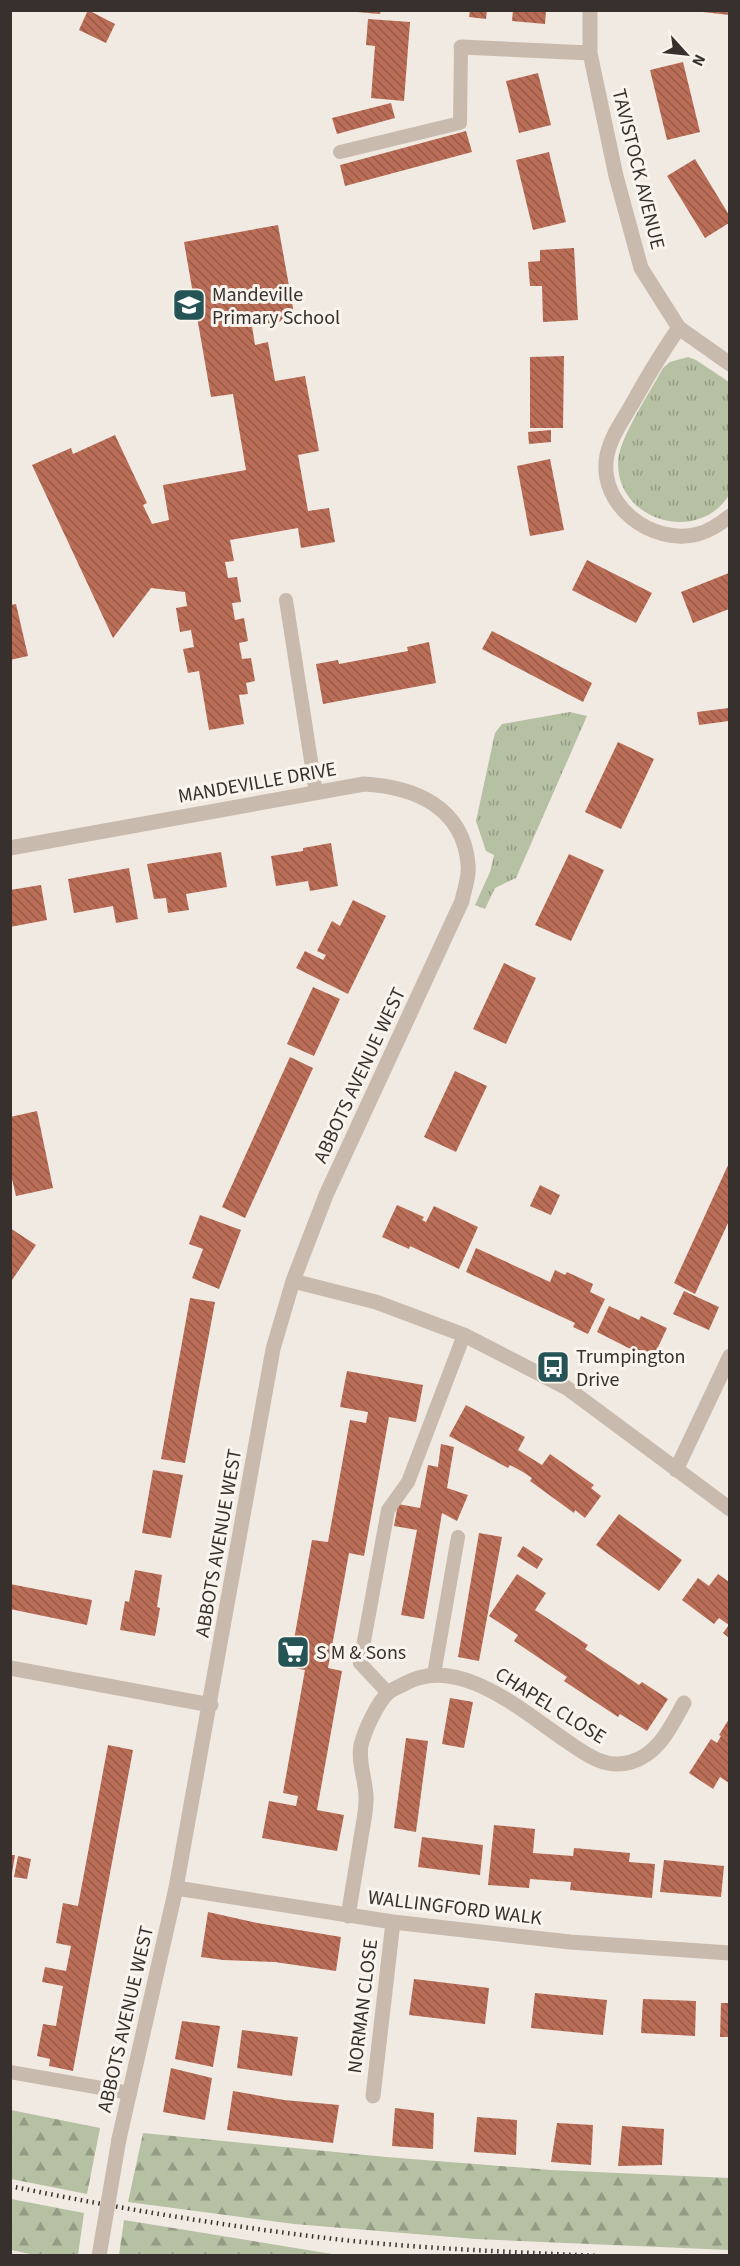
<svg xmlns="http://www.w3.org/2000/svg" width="740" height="2266" font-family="'Source Sans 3',sans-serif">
  <defs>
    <pattern id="grass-tufts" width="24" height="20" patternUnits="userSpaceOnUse" patternTransform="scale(1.5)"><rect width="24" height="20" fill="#b6c0a3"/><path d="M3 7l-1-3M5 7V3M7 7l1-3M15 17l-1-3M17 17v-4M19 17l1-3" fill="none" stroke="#959c85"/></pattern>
    <pattern id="forest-firs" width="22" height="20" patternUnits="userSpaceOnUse" patternTransform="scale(1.5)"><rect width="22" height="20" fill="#b6c0a3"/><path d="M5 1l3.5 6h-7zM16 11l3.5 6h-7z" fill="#959c85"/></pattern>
    <pattern id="building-back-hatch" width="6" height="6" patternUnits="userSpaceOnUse" patternTransform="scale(1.5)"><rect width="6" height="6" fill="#ba6e57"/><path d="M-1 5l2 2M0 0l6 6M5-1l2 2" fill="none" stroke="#985b48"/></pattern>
  </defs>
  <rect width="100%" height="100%" fill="#f1eae2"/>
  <path fill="url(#grass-tufts)" d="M688,357L696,360L729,382V495C699,544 618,522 618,463C618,439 651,391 663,368L670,362Z
    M570,712L587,716L516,878L495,888L485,909L475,905L490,872L494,855L486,851L476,821L495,733L502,724Z"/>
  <path fill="url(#forest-firs)" d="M11,2110L100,2128L87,2194L11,2179Z
    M143,2133L386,2157L551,2170L729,2178V2250L476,2239L294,2224L128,2202Z
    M11,2199L84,2213L78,2255H35L11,2250Z
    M124,2220L338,2255H119Z"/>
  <path fill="url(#building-back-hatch)" d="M88,10L115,24L106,43L79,30Z
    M357,10H381L380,14L357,12Z
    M470,10H487L486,19L469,17Z
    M513,10H546L545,24L512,21Z
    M703,10H729V15L703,12Z
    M368,19L410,22L404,101L371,98L375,46L366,45Z
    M683,62L700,132L667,140L650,70Z
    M538,73L551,125L519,133L506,81Z
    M391,103L395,118L337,134L332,118Z
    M466,131L472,152L345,186L340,165Z
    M549,152L566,222L533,230L516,160Z
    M695,159L729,215V223L705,238L667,176Z
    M278,225L295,319L252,326L255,345L268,342L275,381L305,376L319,451L298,455L308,511L329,508L335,542L301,548L298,528L230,540L234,561L225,562L228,578L237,577L241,602L232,603L235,620L244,618L248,641L239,643L242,659L251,658L255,681L246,683L248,694L239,695L244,724L209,730L199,671L188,673L183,649L194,647L191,630L180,632L176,608L187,606L185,592L151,588L113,638L32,465L71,448L73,454L115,435L147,503L143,505L152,524L169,520L163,485L246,470L233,394L211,397L184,242Z
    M574,248L578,320L543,322L542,286H530L528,262L540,261V250Z
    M564,356L563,428H530V357Z
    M551,430V442L529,444L528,432Z
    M550,459L564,530L530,536L517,466Z
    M587,560L652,593L636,623L572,590Z
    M729,573V609L693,623L681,592Z
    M16,604L28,656L10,660V605Z
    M492,631L592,683L583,702L482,649Z
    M429,642L436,683L323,704L316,664L338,660L339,664L408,651L407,647Z
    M729,708V721L699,725L697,712Z
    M618,742L654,759L621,829L585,812Z
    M331,843L338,886L310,891L308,881L276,886L271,856L303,851V848Z
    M221,852L227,887L186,894L189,910L168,913L166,898L154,899L147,864Z
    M569,854L604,870L571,941L535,925Z
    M129,868L138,919L116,923L113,906L74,913L68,879Z
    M41,885L47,920L10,927V890Z
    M353,900L386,916L348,994L296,968L305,951L323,960L326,955L317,951L332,921L340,926Z
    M504,963L536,978L506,1044L473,1029Z
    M313,987L340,999L314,1056L287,1044Z
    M290,1057L313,1068L245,1218L222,1207Z
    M455,1071L487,1086L456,1152L424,1137Z
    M37,1111L53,1188L16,1196L10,1171V1117Z
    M729,1163V1221L695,1294L674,1283Z
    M540,1185L560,1195L551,1215L530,1206Z
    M397,1205L424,1217L422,1220L426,1222L434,1206L478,1227L459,1269L410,1246L409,1249L382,1237Z
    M200,1215L241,1230L219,1289L192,1278L203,1249L189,1244Z
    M10,1228L36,1245L10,1283Z
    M476,1248L550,1282L555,1270L565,1275L567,1272L593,1284L590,1292L605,1299L588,1334L573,1327L575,1323L466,1272Z
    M684,1291L719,1307L709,1330L673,1314Z
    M190,1298L215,1302L185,1463L161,1459Z
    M609,1306L639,1320L641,1316L667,1328L652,1360L597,1332Z
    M347,1371L423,1385L416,1422L389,1417L364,1556L349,1553L328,1668L342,1671L317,1810L344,1815L337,1851L262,1838L269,1801L296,1806L298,1796L283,1793L305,1670L289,1667L312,1540L328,1542L350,1420L366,1423L368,1412L340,1407Z
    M466,1405L525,1437L518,1450L542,1465L550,1454L594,1485L591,1488L601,1496L585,1518L575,1510L574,1513L530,1481L532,1478L523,1472L510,1465L508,1468L449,1436Z
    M441,1444L454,1447L447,1488L468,1495L457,1521L442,1513L424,1619L401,1615L417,1530L394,1526L398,1504L420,1508L428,1465L438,1467Z
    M153,1470L183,1475L171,1538L142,1533Z
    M619,1514L682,1560L659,1591L596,1545Z
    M479,1533L502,1537L479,1661L458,1657Z
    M523,1546L543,1559L537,1569L517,1556Z
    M135,1570L162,1575L157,1607L160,1608L155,1636L120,1630L125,1601L129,1602Z
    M517,1574L546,1593L535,1610L588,1645L585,1649L639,1685L642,1682L668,1699L647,1731L620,1714L618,1717L564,1681L567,1677L514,1641L518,1635L489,1616Z
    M718,1574L729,1582V1638L723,1633L729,1625L719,1618L714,1624L682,1600L698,1578L709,1586Z
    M10,1584L92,1600L87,1625L10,1609Z
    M450,1698L473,1702L464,1748L442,1744Z
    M729,1719V1783L720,1777L713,1789L689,1773L711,1739L717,1743L721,1736L719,1735Z
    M406,1738L428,1741L416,1832L394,1828Z
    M108,1745L133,1750L73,2071L49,2066L50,2059L37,2056L43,2024L56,2026L63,1986L42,1982L45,1967L66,1971L71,1946L56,1943L63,1903L78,1906Z
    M494,1825L535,1829L533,1853L573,1856L574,1848L630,1853L629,1862L655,1864L652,1898L570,1890L571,1882L530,1879L529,1888L488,1885Z
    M422,1837L483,1845L480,1875L418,1867Z
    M10,1855H15L12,1873H10Z
    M18,1856L31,1859L27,1879L14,1877Z
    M664,1860L724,1866L721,1897L660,1892Z
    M208,1912L257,1923L341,1937L336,1971L275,1962L223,1960L201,1957Z
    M414,1979L489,1988L485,2024L409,2015Z
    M535,1993L607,2000L603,2035L531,2028Z
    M643,1999L696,2001L695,2036L641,2033Z
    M721,2003H729V2037H720Z
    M182,2021L220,2026L213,2067L175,2059Z
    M242,2030L298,2037L292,2076L237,2068Z
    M171,2068L212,2078L205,2120L163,2112Z
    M233,2091L284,2100L339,2105L333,2143L227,2130Z
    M395,2108L434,2113L433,2149L392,2146Z
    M477,2117L517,2120L516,2155L474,2152Z
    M557,2123L593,2125L591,2165L551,2162Z
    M622,2126L664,2129L662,2165L618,2166Z"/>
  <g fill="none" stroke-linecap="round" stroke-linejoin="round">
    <path stroke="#c9baae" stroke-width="14" d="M340,152L460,123L461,47
      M286,600L316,793
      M434,1674L458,1537
      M388,1693L360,1663L388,1510L408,1482L464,1335
      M10,2072L130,2093"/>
    <path stroke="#c9baae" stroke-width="15" d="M590,10V53L616,176L641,268L679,328L730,364
      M461,47L590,53
      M679,328C661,353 646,379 631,406C622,421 611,437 607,455C597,505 652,546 698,534C710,531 720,524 730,516
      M10,848L364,784C415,787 463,807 468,864C470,875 464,890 462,901L326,1195L293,1281L273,1349L176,1888L119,2139
      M293,1281L376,1302L464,1335L567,1388L730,1509
      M676,1470L730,1356
      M10,1668L211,1705
      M176,1888L393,1922L570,1942L730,1953
      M348,1916C352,1892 356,1868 360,1844C362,1828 367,1811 366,1795C365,1778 358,1762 361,1745C365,1730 377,1703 388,1693C392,1689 399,1687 404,1684C458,1653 522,1711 565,1740C585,1754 606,1770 631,1762C659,1754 671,1726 684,1703
      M373,2096L393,1922"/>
    <path stroke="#38302c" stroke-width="4.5" stroke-dasharray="1.5 4.5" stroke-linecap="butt" d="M10,2186C120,2209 232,2227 343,2240C428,2249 513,2252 598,2256"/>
    <path stroke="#c9baae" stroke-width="15" d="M99,2256L119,2139"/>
  </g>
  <defs>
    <symbol id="school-square" viewBox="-11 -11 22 22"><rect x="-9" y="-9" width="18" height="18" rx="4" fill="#255456" stroke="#f9f4ee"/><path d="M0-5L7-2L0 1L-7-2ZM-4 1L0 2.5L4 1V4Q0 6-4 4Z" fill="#fff"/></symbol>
    <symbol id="bus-square" viewBox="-11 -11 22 22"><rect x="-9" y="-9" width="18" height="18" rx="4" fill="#255456" stroke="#f9f4ee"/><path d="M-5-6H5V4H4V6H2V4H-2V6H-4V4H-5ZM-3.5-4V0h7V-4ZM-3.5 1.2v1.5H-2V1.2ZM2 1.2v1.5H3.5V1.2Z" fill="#fff"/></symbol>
    <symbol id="supermarket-square" viewBox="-11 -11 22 22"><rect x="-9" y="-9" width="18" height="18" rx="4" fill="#255456" stroke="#f9f4ee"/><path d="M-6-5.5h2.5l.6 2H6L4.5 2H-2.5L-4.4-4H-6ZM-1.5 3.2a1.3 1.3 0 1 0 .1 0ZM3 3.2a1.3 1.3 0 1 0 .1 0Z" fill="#fff"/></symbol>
  </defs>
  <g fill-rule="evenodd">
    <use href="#school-square" x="170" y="286" width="38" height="38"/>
    <use href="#bus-square" x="534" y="1348" width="38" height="38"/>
    <use href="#supermarket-square" x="274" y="1633" width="38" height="38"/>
  </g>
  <g text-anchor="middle" stroke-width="6" stroke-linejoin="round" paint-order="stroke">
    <g font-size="20" fill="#38302c" stroke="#f9f4ee">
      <text transform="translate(639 169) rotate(76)" y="7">TAVISTOCK AVENUE</text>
      <text transform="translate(257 782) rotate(-10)" y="7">MANDEVILLE DRIVE</text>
      <text transform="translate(359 1075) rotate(-65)" y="7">ABBOTS AVENUE WEST</text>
      <text transform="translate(218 1543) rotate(-80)" y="7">ABBOTS AVENUE WEST</text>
      <text transform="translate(551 1705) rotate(32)" y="7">CHAPEL CLOSE</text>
      <text transform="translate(455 1907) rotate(7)" y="7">WALLINGFORD WALK</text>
      <text transform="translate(362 2006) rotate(-83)" y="7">NORMAN CLOSE</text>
      <text transform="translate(125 2019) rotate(-77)" y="7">ABBOTS AVENUE WEST</text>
    </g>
    <g font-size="20" fill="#38302c" stroke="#f9f4ee" text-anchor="start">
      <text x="212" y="301">Mandeville<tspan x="212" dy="23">Primary School</tspan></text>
      <text x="576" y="1363">Trumpington<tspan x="576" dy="23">Drive</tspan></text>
      <text x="316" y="1659">S M &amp; Sons</text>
    </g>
  </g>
  <rect width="740" height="2266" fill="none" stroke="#38302c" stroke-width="24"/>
  <g transform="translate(686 54) rotate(117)" stroke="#f9f4ee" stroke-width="4.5" paint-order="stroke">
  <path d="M0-4.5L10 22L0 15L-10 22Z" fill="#38302c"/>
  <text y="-9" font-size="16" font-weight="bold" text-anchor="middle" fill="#38302c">N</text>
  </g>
</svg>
